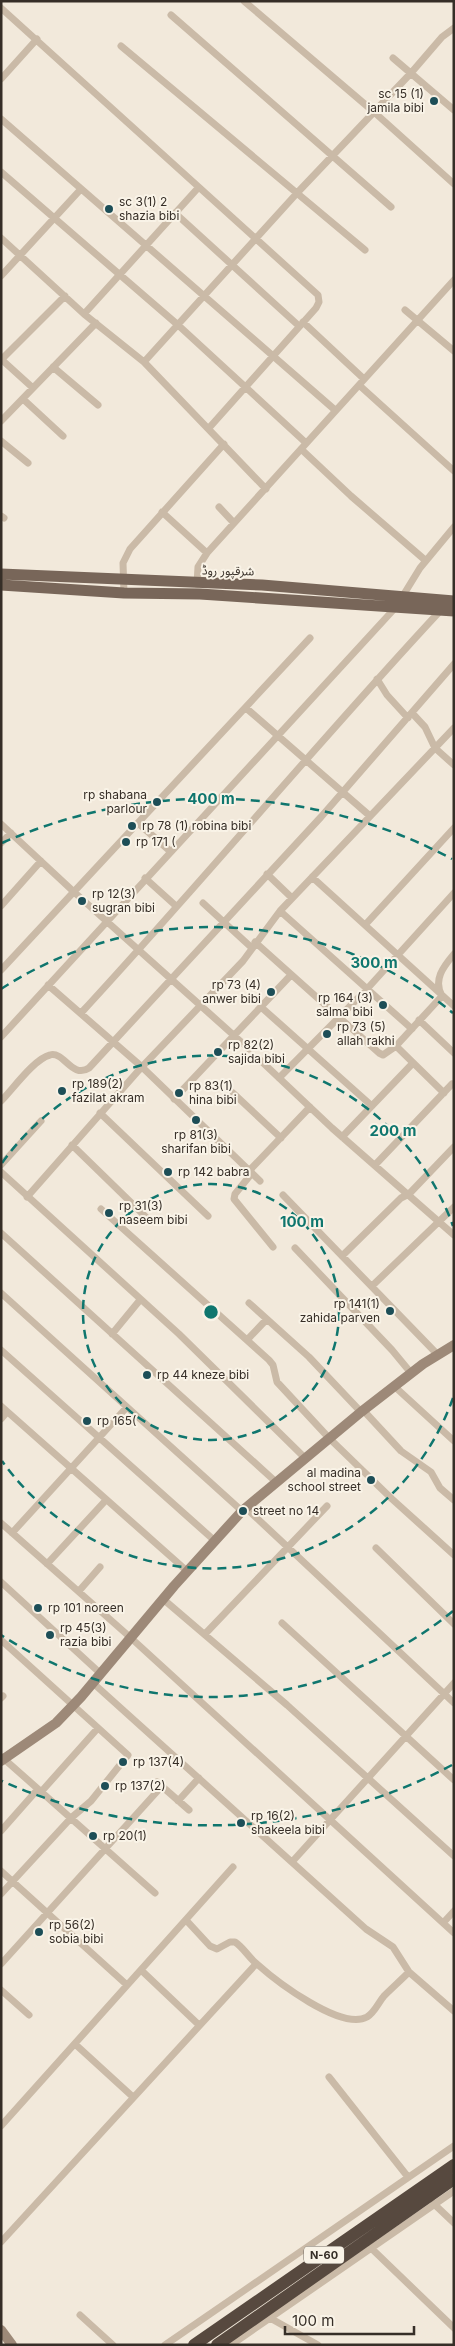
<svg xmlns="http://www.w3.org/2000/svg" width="455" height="2346" font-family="Inter,'Noto Sans Arabic',sans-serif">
  <rect width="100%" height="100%" fill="#f2e9db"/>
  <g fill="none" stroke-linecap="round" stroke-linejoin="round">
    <path stroke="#cabaa7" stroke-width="7" d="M244,1L374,112L454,184
      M1,8L318,295L319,302L316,308L209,428
      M171,15L391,207
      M121,46L365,250
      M393,58L454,110
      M1,79L37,39
      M1,119L335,410
      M1,172L178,325L305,442
      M175,213L299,326
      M1,238L84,314L144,362L266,489
      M1,276L81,189
      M405,310L454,351
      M84,314L198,188
      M303,322L364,379
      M1,359L33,388
      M1,360L65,296
      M144,362L298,192L411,73L442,37L454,28
      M53,367L98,405
      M359,385L454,471
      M23,399L63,436
      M1,421L96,323
      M1,441L28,463
      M301,449L351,496L425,560
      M219,507L234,523
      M162,512L207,553
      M1,516L4,518
      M197,584L198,567L207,553L454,280
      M124,593L123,563L130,549L224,444
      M377,679L387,695L408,718
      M246,708L370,816
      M412,713L425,727L435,748L454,765
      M138,823L170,851
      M1,824L74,892L249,1049
      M1,843L11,833
      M267,874L292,898
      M312,877L454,1006
      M145,878L176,906
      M203,903L252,948
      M1,906L41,861
      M280,911L412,1029
      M365,925L454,828
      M255,942L379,1053L383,1055L396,1046L442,996C433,980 443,967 454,954
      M1,970L310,638
      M48,985L142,1067L260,1181
      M261,1007L372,1106
      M81,1013C203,881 318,742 441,610
      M419,1020L454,1053
      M1,1037L396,607L420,568L454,527
      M396,1046L444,1093
      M259,1059L332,1128L454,1235
      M279,1078L367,989L454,893
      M233,1093L281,1138
      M174,1099L291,975
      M1,1101C13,1089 34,1059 50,1055C64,1051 72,1079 89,1068L321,817L454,664
      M100,1113L208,1216
      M342,1137L413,1063
      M72,1145L151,1222
      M1,1165L41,1121
      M375,1165L452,1084
      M249,1171L310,1107
      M1,1172L179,1334L305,1458
      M252,1173L235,1194L234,1199L273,1247
      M283,1195L438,1355
      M27,1197L139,1070L243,961L280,911L454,728
      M101,1209L269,1360L273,1365L277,1382L329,1438L392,1499L454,1555
      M1,1233L276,1482
      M295,1248L392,1350L411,1373
      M342,1256L401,1198L409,1194L454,1147
      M372,1286L454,1207
      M1,1293L242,1511
      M249,1303L309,1357L361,1412
      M112,1334L140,1300
      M247,1340L266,1320
      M1,1350L215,1541
      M394,1386L454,1441
      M1,1406L187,1571
      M363,1410L401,1451L431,1472L440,1488L454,1500
      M1,1419L7,1412
      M246,1508L454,1703
      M1,1523L131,1638L454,1933
      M12,1533L127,1407
      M376,1548L454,1624
      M47,1564L106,1500
      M1,1582L101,1674
      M79,1591L100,1567
      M163,1599L287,1705L454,1856
      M282,1623L454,1780
      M205,1634L327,1506
      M1,1640L128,1755L91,1801L71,1818L1,1894
      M93,1683L366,1929L393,1947L409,1972L454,2011
      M1,1698L3,1696
      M2,1757L155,1893
      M157,1782L189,1810
      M41,1792L98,1728
      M178,1801L199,1778
      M1,1831L38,1789
      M292,1862L454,1683
      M1,1871L127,1985
      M186,1920L210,1946L217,1949L230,1942H235C244,1948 249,1958 257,1964C276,1981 341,2031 367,2017C375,2012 378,2003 384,1996C392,1988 401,1980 409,1972
      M443,1923L454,1911
      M1,1964L162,1786
      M141,1970L199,2025
      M1,1990L29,2015
      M75,2044L133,2097
      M329,2077L408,2177
      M1,2126L233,1867
      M434,2204L454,2223
      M1,2242L256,1964
      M371,2248L454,2328
      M80,2315L113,2345
      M270,2318L318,2345
      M165,2345L454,2146
      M231,2345L454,2191"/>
    <path stroke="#9d8978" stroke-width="10" d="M1,1761L56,1723L81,1697L174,1586L242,1511L361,1412L423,1364L454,1345
      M1,2330L12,2345"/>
    <path stroke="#786659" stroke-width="11" d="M1,574L262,585L454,601
      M1,585L124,593L200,594L454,611"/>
    <path stroke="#57493f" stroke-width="12" d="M194,2345L454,2165
      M217,2345L454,2179"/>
  </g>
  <g fill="none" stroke="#0f766e" stroke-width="2.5" stroke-dasharray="9 6">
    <circle cx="211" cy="1312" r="128"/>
    <path d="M453 1398A257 257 0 0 1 2 1461M2 1163A257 257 0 0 1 453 1226"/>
    <path d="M453 1611A385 385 0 0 1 1 1635M1 989A385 385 0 0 1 453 1013"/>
    <path d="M452 1765A513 513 0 0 1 2 1781M2 843A513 513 0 0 1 452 859"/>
  </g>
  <g fill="#1d4e57" stroke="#f9f3e7" stroke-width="2">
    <circle cx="434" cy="101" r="5"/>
    <circle cx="109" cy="209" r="5"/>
    <circle cx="157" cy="802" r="5"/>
    <circle cx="132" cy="826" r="5"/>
    <circle cx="126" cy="842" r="5"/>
    <circle cx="82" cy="901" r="5"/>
    <circle cx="271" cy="992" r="5"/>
    <circle cx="383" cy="1005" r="5"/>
    <circle cx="327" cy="1034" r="5"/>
    <circle cx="218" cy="1052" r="5"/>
    <circle cx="62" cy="1091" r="5"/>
    <circle cx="179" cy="1093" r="5"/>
    <circle cx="196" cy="1120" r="5"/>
    <circle cx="168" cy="1172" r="5"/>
    <circle cx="109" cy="1213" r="5"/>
    <circle cx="390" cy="1311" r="5"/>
    <circle cx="147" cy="1375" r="5"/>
    <circle cx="87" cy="1421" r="5"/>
    <circle cx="371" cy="1480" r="5"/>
    <circle cx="243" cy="1511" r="5"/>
    <circle cx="38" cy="1608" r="5"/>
    <circle cx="50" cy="1635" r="5"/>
    <circle cx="123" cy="1762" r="5"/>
    <circle cx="105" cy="1786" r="5"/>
    <circle cx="241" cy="1823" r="5"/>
    <circle cx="93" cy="1836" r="5"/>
    <circle cx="39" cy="1932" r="5"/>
  </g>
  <g text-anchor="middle" stroke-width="4" stroke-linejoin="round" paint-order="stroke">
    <rect fill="#f9f3e7" stroke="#706961" stroke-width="1" x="304" y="2246.5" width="40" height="17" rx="4"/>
    <g font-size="11" font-weight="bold" fill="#362e27">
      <text x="324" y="2259">N-60</text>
    </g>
    <g font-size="12" fill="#362e27" stroke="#f9f3e7" text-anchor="start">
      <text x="424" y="98" text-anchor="end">sc 15 (1)<tspan x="424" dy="14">jamila bibi</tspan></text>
      <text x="119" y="206">sc 3(1) 2<tspan x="119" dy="14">shazia bibi</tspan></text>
      <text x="147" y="799" text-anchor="end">rp shabana<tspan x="147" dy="14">parlour</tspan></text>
      <text x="142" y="830">rp 78 (1) robina bibi</text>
      <text x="136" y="846">rp 171 (</text>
      <text x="92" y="898">rp 12(3)<tspan x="92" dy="14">sugran bibi</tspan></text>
      <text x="261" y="989" text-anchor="end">rp 73 (4)<tspan x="261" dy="14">anwer bibi</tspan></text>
      <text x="373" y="1002" text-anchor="end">rp 164 (3)<tspan x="373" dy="14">salma bibi</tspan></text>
      <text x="337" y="1031">rp 73 (5)<tspan x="337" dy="14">allah rakhi</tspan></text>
      <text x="228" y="1049">rp 82(2)<tspan x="228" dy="14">sajida bibi</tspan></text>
      <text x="72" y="1088">rp 189(2)<tspan x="72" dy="14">fazilat akram</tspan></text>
      <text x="189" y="1090">rp 83(1)<tspan x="189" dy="14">hina bibi</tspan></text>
      <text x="196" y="1139" text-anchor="middle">rp 81(3)<tspan x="196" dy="14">sharifan bibi</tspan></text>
      <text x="178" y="1176">rp 142 babra</text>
      <text x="119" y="1210">rp 31(3)<tspan x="119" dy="14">naseem bibi</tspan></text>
      <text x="380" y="1308" text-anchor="end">rp 141(1)<tspan x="380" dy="14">zahida parven</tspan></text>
      <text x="157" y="1379">rp 44 kneze bibi</text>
      <text x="97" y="1425">rp 165(</text>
      <text x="361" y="1477" text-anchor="end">al madina<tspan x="361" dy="14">school street</tspan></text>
      <text x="253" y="1515">street no 14</text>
      <text x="48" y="1612">rp 101 noreen</text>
      <text x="60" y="1632">rp 45(3)<tspan x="60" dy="14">razia bibi</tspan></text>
      <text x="133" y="1766">rp 137(4)</text>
      <text x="115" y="1790">rp 137(2)</text>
      <text x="251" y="1820">rp 16(2)<tspan x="251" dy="14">shakeela bibi</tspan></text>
      <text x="103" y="1840">rp 20(1)</text>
      <text x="49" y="1929">rp 56(2)<tspan x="49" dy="14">sobia bibi</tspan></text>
    </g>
    <g font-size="12" fill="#362e27" stroke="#f9f3e7">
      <text transform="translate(228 571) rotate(1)" y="4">شرقپور روڈ</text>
    </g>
  </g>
  <circle cx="211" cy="1312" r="8" fill="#0f766e" stroke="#f9f3e7" stroke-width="2.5"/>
  <g font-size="15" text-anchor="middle" font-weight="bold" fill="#0f766e" stroke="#f9f3e7" stroke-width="4" stroke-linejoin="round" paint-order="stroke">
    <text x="211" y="804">400 m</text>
    <text x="374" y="968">300 m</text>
    <text x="393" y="1136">200 m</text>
    <text x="302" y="1227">100 m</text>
  </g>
  <rect width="455" height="2346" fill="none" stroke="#362e27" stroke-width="5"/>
  <path d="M285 2326v8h129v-8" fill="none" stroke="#362e27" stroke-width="2.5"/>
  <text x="292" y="2326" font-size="15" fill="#362e27" stroke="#f9f3e7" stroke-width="4" paint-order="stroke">100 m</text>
</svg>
